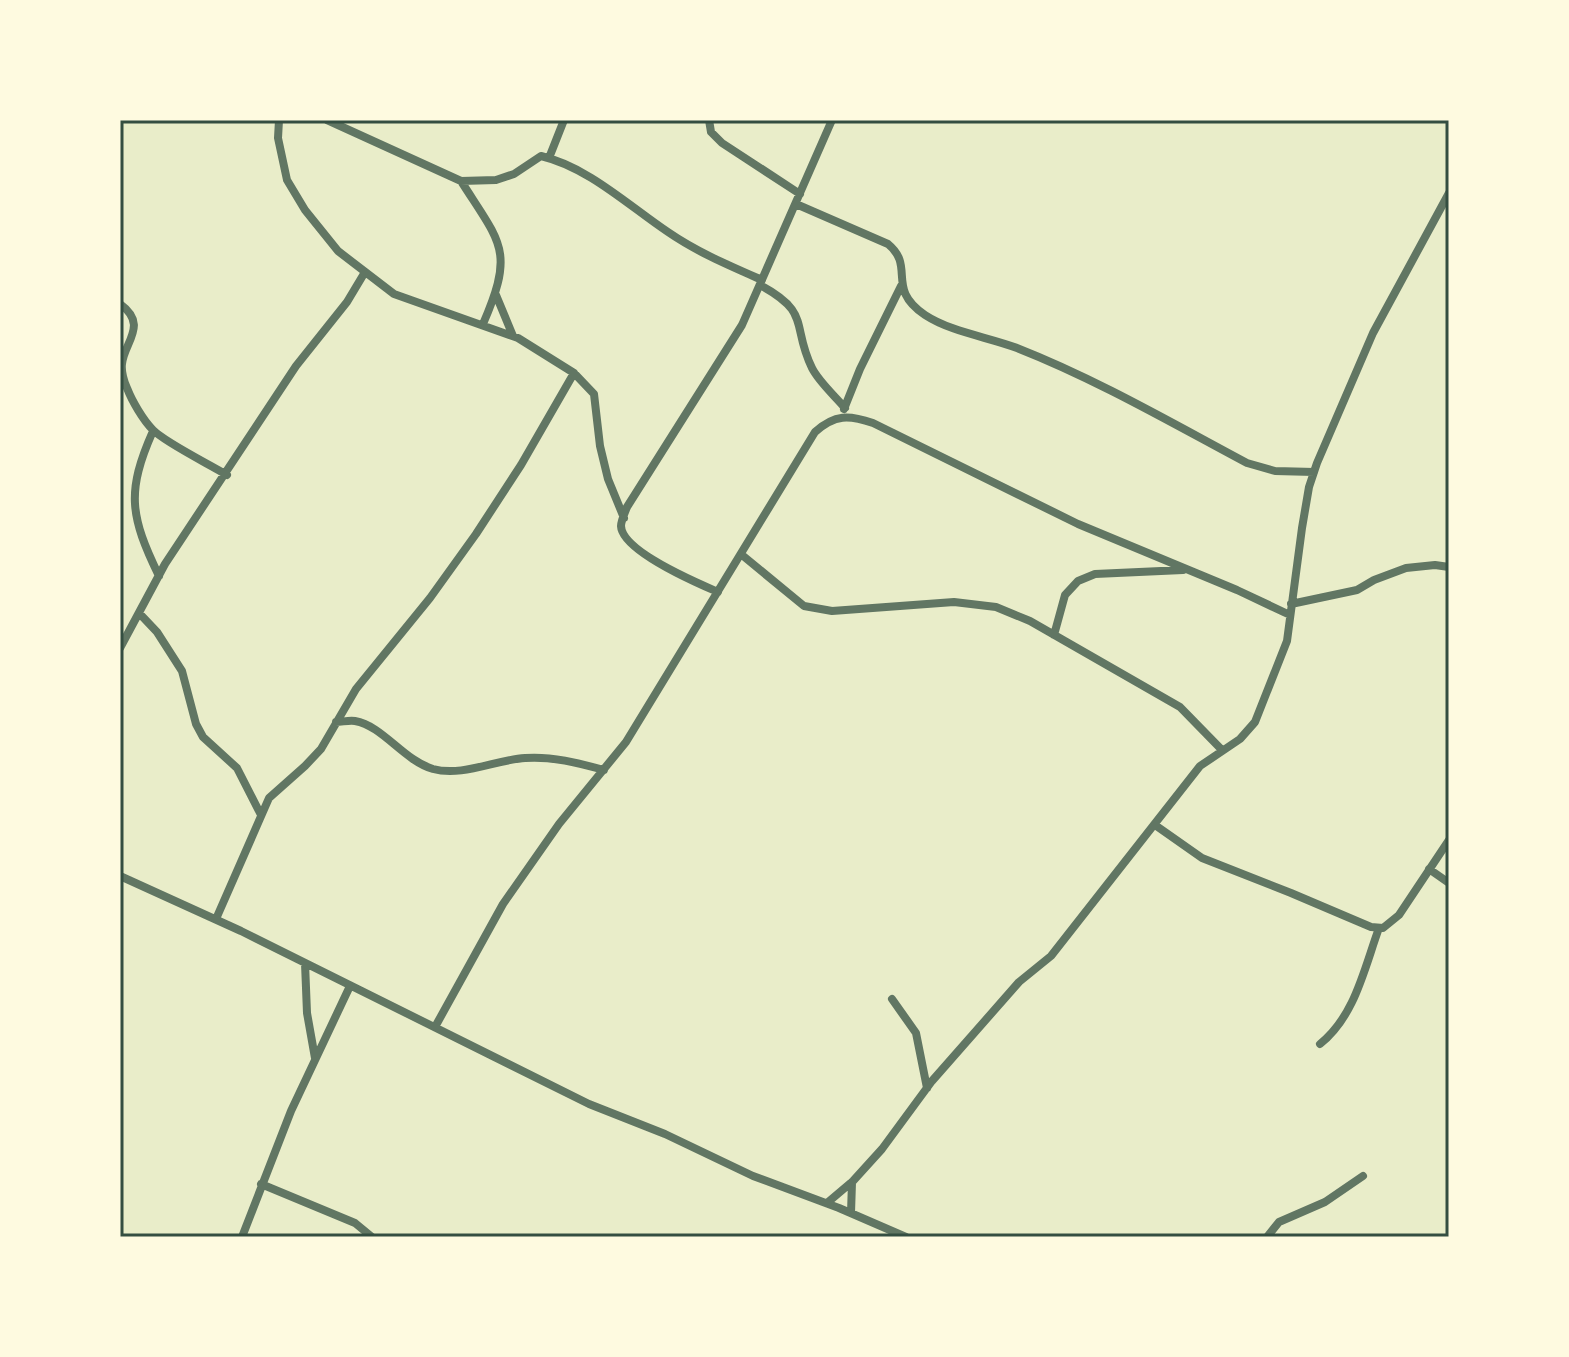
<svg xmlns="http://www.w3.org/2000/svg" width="1569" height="1357" font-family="'Asap Condensed',sans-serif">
  <rect width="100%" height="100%" fill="#e9edc9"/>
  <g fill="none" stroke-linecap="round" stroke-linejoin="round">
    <path stroke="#617663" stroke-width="8" d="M279,120L278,138L287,180L305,210L338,251L394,294L518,338L574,373L594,394L600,446L608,479L624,518
      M327,120L461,181L496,180L514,174L541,156C588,167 629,206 668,232C697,252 730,266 762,280
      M709,120L711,132L722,143L800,194
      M549,158L564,120
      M461,181C501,244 515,250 483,324
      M796,204L888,244C916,267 885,288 925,315C951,332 988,337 1017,348C1096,379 1172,423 1247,463L1275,471L1314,472
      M760,285C812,313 791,325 812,368C819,382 835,396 845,408
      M496,295L513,336
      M120,304C149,325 124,342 122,364C121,371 124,382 127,388C132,401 143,420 153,430C166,443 209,464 227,475
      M844,409L860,369L901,286
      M153,431C126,492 130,516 159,576
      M742,555L804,606L832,611L954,602L996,607L1030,621L1180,707L1221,749
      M718,592C697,583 622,551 621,526C621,521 625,512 627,507L742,325L832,120
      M1291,604L1357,590L1374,580L1406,568L1435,565L1449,567
      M139,613L157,632L182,671L196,724L203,737L237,768L261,815
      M1054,635L1065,595L1078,581L1095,574L1183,570
      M120,648L165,564L296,366L347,302L365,272
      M336,722C342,722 349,720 355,721C383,726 403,760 433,769C462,777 495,760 525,758C552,756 578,763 604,770
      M1155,825L1202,858L1291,893L1371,927L1383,928L1399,915L1449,840
      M1429,869L1449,883
      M120,876L241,931L589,1104L665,1134L753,1176L839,1208L906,1237
      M216,919L269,798L305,766L321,749L356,689L430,598L476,534L521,465L574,373
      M305,963L307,1013L315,1058
      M892,999L916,1033L927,1088
      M435,1027L503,904L559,824L626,742L815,432C835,414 849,415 873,423L1078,524L1237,590L1290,615
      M1320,1044C1355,1016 1364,969 1379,928
      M261,1184L355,1223L372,1237
      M827,1203L853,1181L882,1149L932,1081L1019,982L1051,956L1200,766L1240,739L1255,722L1287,641L1302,528L1309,487L1317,463L1373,333L1449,193
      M851,1213L852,1182
      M242,1237L291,1111L350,986
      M1267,1237L1279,1222L1325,1202L1363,1176"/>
  </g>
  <rect width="1569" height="1357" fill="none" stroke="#fefae0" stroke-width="244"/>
  <rect x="122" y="122" width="1325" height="1113" fill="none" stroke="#344e41" stroke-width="3"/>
</svg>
